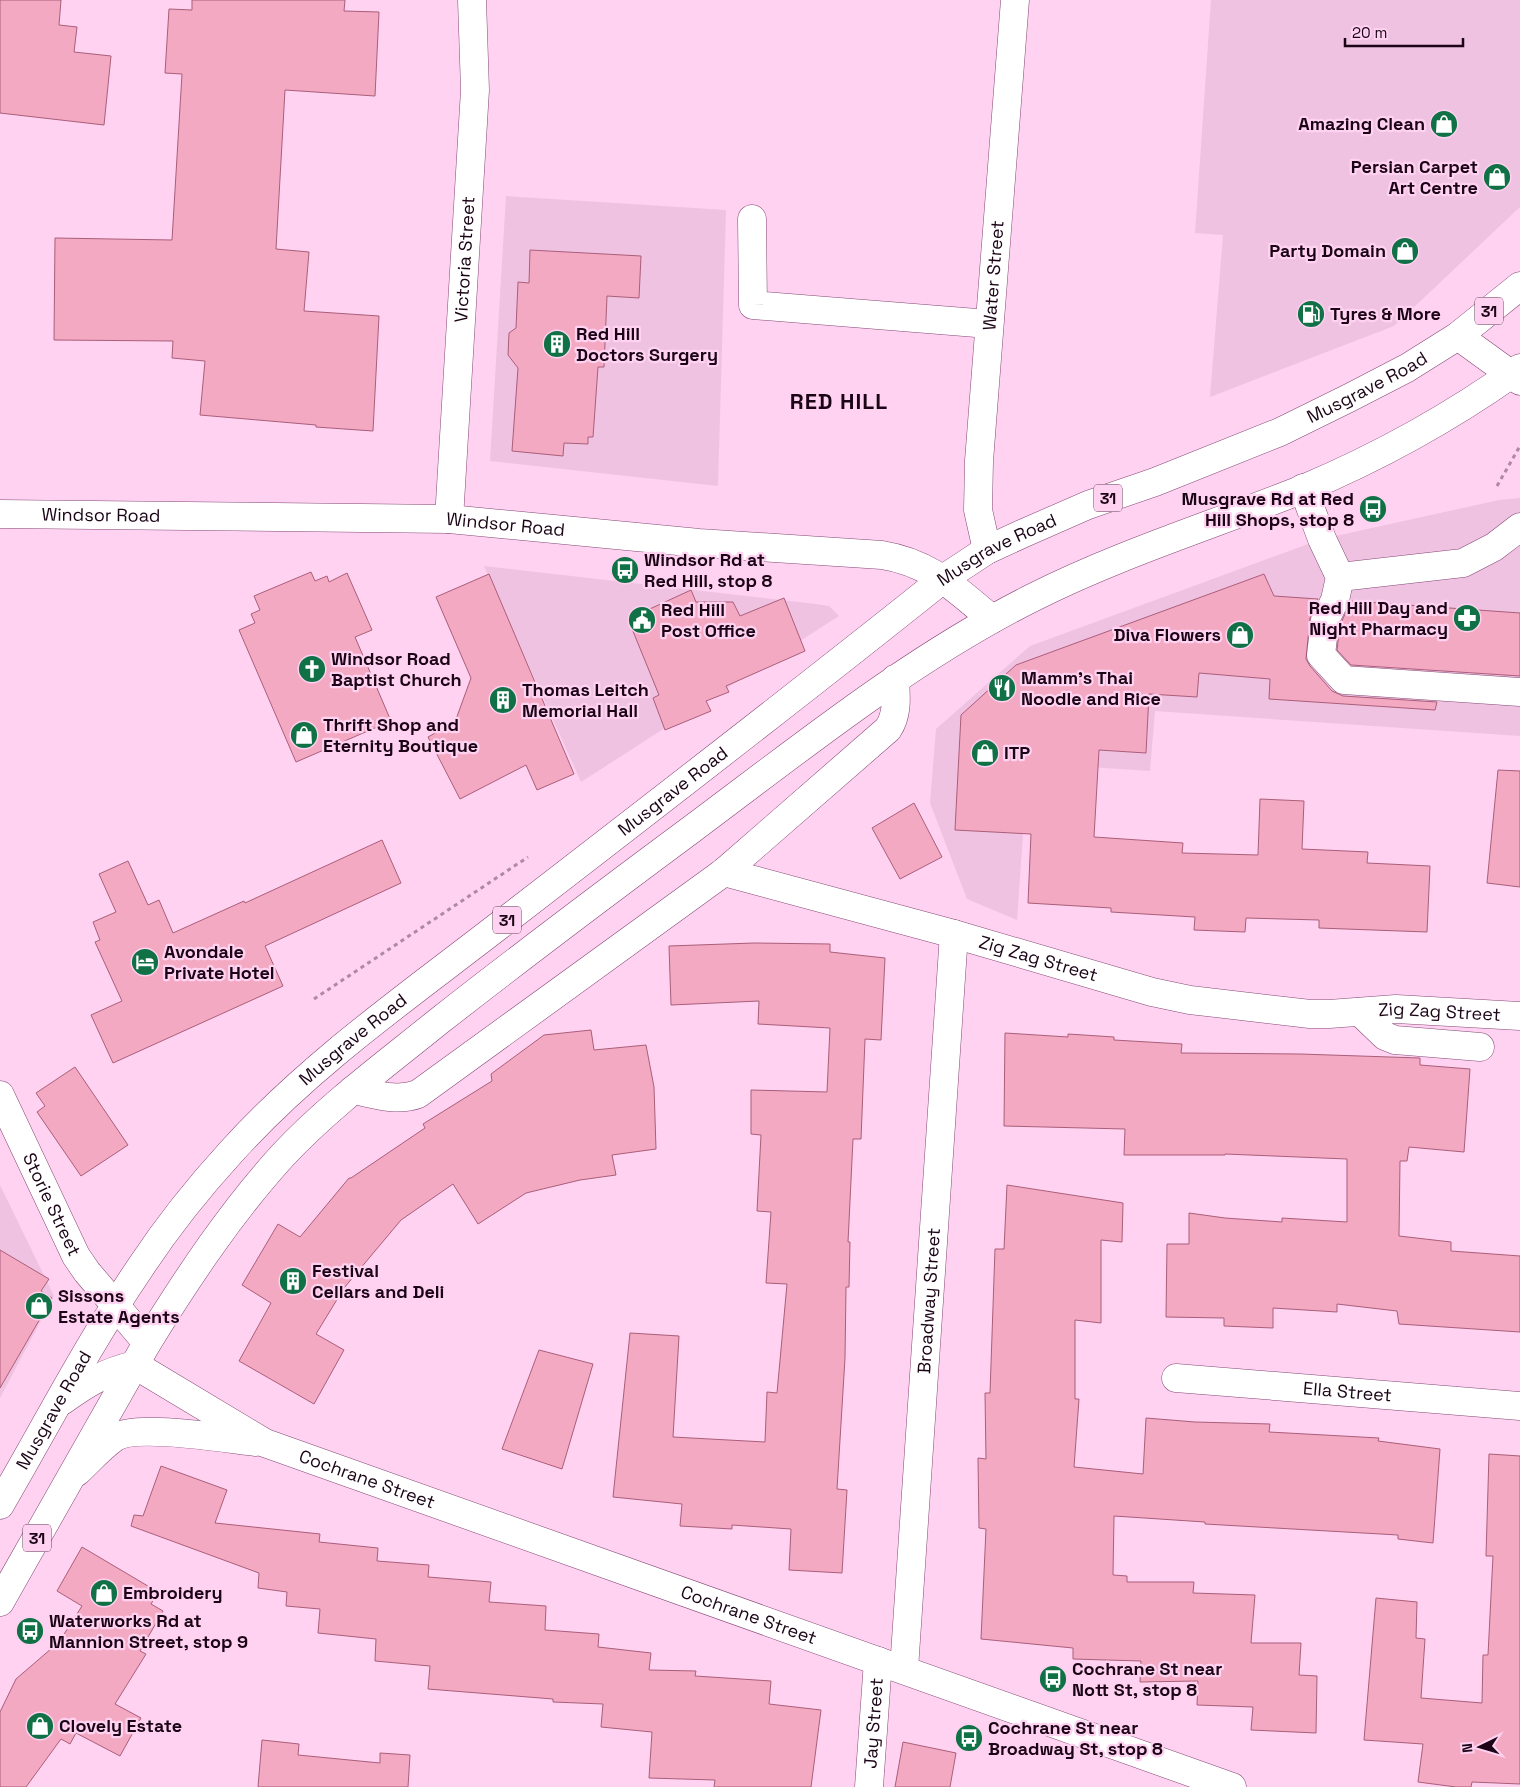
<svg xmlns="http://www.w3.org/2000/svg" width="1520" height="1787" font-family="'Space Grotesk',sans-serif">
  <rect width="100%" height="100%" fill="#fed2f0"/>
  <path fill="#f0c2e2" d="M1211,0H1520V207L1394,326L1210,397L1223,235L1195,233Z
    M506,196L726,210L718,486L490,461Z
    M1520,498V736L1155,711L1150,771L1028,763L1017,920L967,899L930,803L936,729L1030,646L1322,539L1499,500Z
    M484,566L816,604L829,606L839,616L581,782Z
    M0,1185L54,1296L0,1398Z"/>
  <path fill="#f4a9c2" stroke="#aa5e7a" d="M0,0H61L59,25L77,27L74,52L111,56L104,125L0,113Z
    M192,0H345L344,11L379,12L375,96L285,90L276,249L309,252L304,311L379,316L373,431L316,427V425L200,415L205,361L172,358L173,341L54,340L55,238L172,240L182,74L165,73L169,9L192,10Z
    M530,250L641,256L639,298L607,296L604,367H598L593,437H588V444L564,443L563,456L512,451L518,368L508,355L509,333L516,328L518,282L529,283Z
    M311,572L315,581L327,576L329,582L347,573L372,630L355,637L391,721L296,762L239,630L255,623L251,614L260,610L254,596Z
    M489,574L574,774L537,790L526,765L460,799L428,737L455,722L471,678L436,597Z
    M1264,574L1274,596L1318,599L1310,618L1306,659L1310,666L1332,691L1343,696L1437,702L1435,710L1269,699L1270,679L1199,673L1197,697L1149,694L1146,753L1099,750L1094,837L1183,843L1182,853L1258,855L1260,799L1304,801L1302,849L1368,852L1367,863L1430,866L1427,932L1319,928V920L1246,918L1245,932L1194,930L1195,917L1111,912V908L1028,903L1031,834L955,830L961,715L1016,665Z
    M691,590L696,602H733L740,616L784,598L805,651L726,686L729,692L706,701L711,711L665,730L653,698L659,695L628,619Z
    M1351,601L1520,613V676L1351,665L1337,650L1340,625Z
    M1498,770L1520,771V887L1487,883Z
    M914,803L942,857L900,879L872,828Z
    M382,840L401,883L265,946L283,986L113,1063L91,1015L122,1001L95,942L100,940L93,922L116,912L99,874L128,861L148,905L159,900L173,933L244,901L245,903Z
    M754,943L830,944V952L885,958L881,1040L865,1039L861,1139H853L848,1242H850L849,1287H846L845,1358L837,1489L847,1490L842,1573L789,1570L791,1529L732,1525V1529L680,1526L682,1504L613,1497L630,1333L679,1336L673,1437L765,1442L767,1392L777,1393L787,1284L766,1283L771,1212L757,1211L761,1135L751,1134V1090L827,1092L830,1028L758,1024L759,1001L671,1005L669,946Z
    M591,1030L594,1050L646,1045L654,1087L656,1149L612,1155L616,1175L580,1180L526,1193L478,1224L453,1184L401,1220L344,1288L316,1334L344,1350L314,1404L239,1361L271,1303L242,1285L278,1224L300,1237L349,1178H351L425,1128L423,1124L492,1081L491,1074L544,1035Z
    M1005,1033L1068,1037V1034L1114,1037V1040L1182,1044L1181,1053L1300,1054L1420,1058V1065L1470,1069L1464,1152L1409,1147L1407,1161H1400L1399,1236L1451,1242V1251L1520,1256V1332L1399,1324L1397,1311L1337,1304V1312L1273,1308V1328L1224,1326V1318L1166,1317L1167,1244H1189V1213L1225,1218L1282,1222V1218L1347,1222V1159L1225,1154V1155H1124L1125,1129L1004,1126Z
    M75,1067L128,1145L81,1176L37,1112L45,1106L36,1093Z
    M1007,1185L1123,1203L1122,1242L1101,1240V1323L1075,1320V1399H1079L1074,1467L1143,1474L1146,1418L1195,1422L1270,1424L1269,1432L1379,1438L1378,1441L1440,1449L1433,1543L1398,1539V1535L1205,1524V1522L1114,1516L1113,1575L1127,1576V1582H1194L1193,1593L1255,1595L1251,1643H1301L1299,1675L1317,1676L1316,1733L1251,1730L1253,1707L1197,1705L1198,1681L1140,1682L1141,1661L1073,1659V1648L981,1639L986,1529L979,1528L978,1458L986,1459L985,1393H990L995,1249H1004Z
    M0,1250L49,1279L41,1291L52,1298L0,1388Z
    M539,1350L593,1364L562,1469L502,1449Z
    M1489,1454L1520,1456V1784L1472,1782L1471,1787H1456L1418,1782L1423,1744L1364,1740L1376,1598L1417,1602L1416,1638L1425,1639L1421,1698L1482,1703L1483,1655H1488L1493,1556H1486Z
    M161,1466L227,1490L215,1523L320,1534L319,1542L378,1548L377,1561L429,1565L428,1577L491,1582L489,1602L546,1606L545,1630L599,1634L598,1647L651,1653L649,1670L696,1671L695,1676L771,1681L769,1704L821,1710L811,1787H714L715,1780L649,1778L652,1732L601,1727L603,1704L553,1702V1699L428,1689L430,1666L375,1661L376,1639L318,1633L320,1609L286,1606L287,1592L258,1588L259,1573L131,1526L134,1515L143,1516Z
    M82,1547L158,1592L151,1604L163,1611L140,1651L146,1654L115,1704L141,1718L120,1756L76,1733L70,1744L61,1739L26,1787H0V1712L16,1679L59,1642L82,1606L57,1591Z
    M262,1740L299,1744L298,1755L380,1763V1753L410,1755L408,1787H258Z
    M903,1742L956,1753L950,1787H895Z"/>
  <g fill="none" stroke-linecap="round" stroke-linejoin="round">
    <defs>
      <g id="minor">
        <path d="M752,219L753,305L989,324"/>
        <path d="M1458,336L1520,381"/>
        <path d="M1303,488L1322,539L1340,577L1335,600L1325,620L1321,655L1344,680L1520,692"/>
        <path id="s1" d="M449,519L475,90L472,0"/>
        <path id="s2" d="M987,550L978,510L979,461L1015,0"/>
        <path d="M1340,577L1463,563L1494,547L1520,527"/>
        <path id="s3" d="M724,872L954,934L1152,992L1190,1000L1310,1014H1329L1396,1009L1520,1016"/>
        <path d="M1360,1012L1385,1036L1395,1040L1480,1047"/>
        <path d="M353,1090C375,1094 396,1102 418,1094L724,872L888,729C898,714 896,697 895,679"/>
        <path id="s4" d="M0,1095L76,1256L87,1272L116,1306"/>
        <path id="s5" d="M135,1365L265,1443L1232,1787"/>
        <path id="s6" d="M1176,1378L1520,1406"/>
        <path d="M77,1472C89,1461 101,1447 114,1438C135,1423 228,1439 256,1442"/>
        <path id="s7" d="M904,1669L954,934"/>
        <path id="s8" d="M869,1787L878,1661"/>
      </g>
      <g id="major">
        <path id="s9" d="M0,514L449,519L699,543L882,555C931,563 955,589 992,619"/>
        <path d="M116,1306L147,1343"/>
        <path d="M62,1401C87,1383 105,1372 135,1365"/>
        <path id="s10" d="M0,1505C46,1426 88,1344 140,1268C167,1227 198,1188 231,1152C314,1060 417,990 514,914C658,803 802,692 943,579L987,550L1024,533L1088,505L1155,482L1280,432L1349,398L1407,368L1458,336L1520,286"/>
        <path d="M0,1602L147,1343C188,1277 231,1212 283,1155C330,1105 386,1064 439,1021C522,956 607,892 692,829C802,747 909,660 1032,598C1119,554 1213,525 1303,489C1379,457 1453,416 1520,368"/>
      </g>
    </defs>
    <use href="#minor" stroke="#854875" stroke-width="29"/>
    <use href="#major" stroke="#854875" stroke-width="29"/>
    <path stroke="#ae89a3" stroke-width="3" stroke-dasharray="4 4" stroke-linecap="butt" d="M1497,486L1520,446
      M314,999L528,857"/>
    <use href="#minor" stroke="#fff" stroke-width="28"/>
    <use href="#major" stroke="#fff" stroke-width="28"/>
  </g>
  <defs>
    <symbol id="shop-disc" viewBox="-11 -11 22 22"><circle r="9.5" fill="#107046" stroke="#fed2f0"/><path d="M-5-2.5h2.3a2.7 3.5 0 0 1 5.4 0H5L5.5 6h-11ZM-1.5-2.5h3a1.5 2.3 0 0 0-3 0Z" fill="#fff"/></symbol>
    <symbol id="fuel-disc" viewBox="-11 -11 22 22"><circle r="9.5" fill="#107046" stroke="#fed2f0"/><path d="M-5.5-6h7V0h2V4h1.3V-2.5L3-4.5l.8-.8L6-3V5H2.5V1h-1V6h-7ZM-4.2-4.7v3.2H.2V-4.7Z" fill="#fff"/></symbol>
    <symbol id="building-disc" viewBox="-11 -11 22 22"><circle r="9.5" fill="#107046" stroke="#fed2f0"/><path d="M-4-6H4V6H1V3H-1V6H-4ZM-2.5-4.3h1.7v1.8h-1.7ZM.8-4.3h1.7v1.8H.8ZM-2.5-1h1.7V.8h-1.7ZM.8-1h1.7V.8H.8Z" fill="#fff"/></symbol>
    <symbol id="bus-disc" viewBox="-11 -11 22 22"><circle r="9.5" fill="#107046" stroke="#fed2f0"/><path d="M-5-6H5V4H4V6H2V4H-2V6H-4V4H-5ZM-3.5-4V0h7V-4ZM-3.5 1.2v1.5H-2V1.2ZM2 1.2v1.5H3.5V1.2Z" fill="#fff"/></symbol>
    <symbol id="pharmacy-disc" viewBox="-11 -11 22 22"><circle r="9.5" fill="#107046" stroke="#fed2f0"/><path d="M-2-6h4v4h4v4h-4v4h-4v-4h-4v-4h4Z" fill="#fff"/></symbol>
    <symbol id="civic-disc" viewBox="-11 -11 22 22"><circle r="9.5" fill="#107046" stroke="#fed2f0"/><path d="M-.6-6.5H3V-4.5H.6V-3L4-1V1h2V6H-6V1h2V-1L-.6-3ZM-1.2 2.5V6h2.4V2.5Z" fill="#fff"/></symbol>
    <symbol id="church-disc" viewBox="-11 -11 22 22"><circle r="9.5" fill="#107046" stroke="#fed2f0"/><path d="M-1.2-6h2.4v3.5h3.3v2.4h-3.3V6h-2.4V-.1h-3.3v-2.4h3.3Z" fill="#fff"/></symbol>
    <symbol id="restaurant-disc" viewBox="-11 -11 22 22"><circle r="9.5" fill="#107046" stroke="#fed2f0"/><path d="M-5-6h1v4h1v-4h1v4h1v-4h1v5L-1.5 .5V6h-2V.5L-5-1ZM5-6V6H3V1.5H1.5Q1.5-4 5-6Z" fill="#fff"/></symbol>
    <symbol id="hotel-disc" viewBox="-11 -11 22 22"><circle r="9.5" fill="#107046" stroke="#fed2f0"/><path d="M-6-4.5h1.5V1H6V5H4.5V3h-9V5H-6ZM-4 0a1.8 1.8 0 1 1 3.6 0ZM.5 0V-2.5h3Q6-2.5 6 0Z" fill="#fff"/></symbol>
  </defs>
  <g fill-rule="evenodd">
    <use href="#shop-disc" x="1428" y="108" width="32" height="32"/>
    <use href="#shop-disc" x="1481" y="161" width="32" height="32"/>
    <use href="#shop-disc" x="1389" y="235" width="32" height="32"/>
    <use href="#fuel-disc" x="1295" y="298" width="32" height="32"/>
    <use href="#building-disc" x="541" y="328" width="32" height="32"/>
    <use href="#bus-disc" x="1357" y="493" width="32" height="32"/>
    <use href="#bus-disc" x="609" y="554" width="32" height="32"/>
    <use href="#pharmacy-disc" x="1451" y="602" width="32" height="32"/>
    <use href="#civic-disc" x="626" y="604" width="32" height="32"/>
    <use href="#shop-disc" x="1224" y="619" width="32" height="32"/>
    <use href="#church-disc" x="296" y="653" width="32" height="32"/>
    <use href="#restaurant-disc" x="986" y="672" width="32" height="32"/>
    <use href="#building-disc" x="487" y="684" width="32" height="32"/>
    <use href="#shop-disc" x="288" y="719" width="32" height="32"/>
    <use href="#shop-disc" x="969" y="737" width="32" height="32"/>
    <use href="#hotel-disc" x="129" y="946" width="32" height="32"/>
    <use href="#building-disc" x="277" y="1265" width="32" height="32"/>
    <use href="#shop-disc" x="23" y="1290" width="32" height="32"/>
    <use href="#shop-disc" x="88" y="1577" width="32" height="32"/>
    <use href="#bus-disc" x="14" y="1615" width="32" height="32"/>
    <use href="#bus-disc" x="1037" y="1663" width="32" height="32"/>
    <use href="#shop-disc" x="24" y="1710" width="32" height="32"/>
    <use href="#bus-disc" x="953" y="1722" width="32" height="32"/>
  </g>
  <g text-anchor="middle" stroke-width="4.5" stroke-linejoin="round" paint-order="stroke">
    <g fill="#fed2f0" stroke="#5f4257" stroke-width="1">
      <rect x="1475" y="297.5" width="28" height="27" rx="4"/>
      <rect x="1094" y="484.5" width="28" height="27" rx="4"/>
      <rect x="493" y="906.5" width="28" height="27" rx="4"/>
      <rect x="23" y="1524.5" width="28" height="27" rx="4"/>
    </g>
    <g font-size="16" font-weight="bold" fill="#1b0416">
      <text x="1489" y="317">31</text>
      <text x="1108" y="504">31</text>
      <text x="507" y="926">31</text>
      <text x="37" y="1544">31</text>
    </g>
    <g font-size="18" font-weight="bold" fill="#1b0416" stroke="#fed2f0" text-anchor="start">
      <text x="1425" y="130" text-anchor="end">Amazing Clean</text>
      <text x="1478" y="173" text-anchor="end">Persian Carpet<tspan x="1478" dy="21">Art Centre</tspan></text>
      <text x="1386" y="257" text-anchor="end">Party Domain</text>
      <text x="1330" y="320">Tyres &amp; More</text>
      <text x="576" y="340">Red Hill<tspan x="576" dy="21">Doctors Surgery</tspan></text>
      <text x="1354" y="505" text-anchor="end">Musgrave Rd at Red<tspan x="1354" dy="21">Hill Shops, stop 8</tspan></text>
      <text x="644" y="566">Windsor Rd at<tspan x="644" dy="21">Red Hill, stop 8</tspan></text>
      <text x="1448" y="614" text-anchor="end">Red Hill Day and<tspan x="1448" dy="21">Night Pharmacy</tspan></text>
      <text x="661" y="616">Red Hill<tspan x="661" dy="21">Post Office</tspan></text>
      <text x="1221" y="641" text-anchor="end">Diva Flowers</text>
      <text x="331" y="665">Windsor Road<tspan x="331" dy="21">Baptist Church</tspan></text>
      <text x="1021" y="684">Mamm's Thai<tspan x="1021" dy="21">Noodle and Rice</tspan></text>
      <text x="522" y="696">Thomas Leitch<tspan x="522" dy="21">Memorial Hall</tspan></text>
      <text x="323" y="731">Thrift Shop and<tspan x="323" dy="21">Eternity Boutique</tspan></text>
      <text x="1004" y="759">ITP</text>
      <text x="164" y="958">Avondale<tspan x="164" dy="21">Private Hotel</tspan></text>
      <text x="312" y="1277">Festival<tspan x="312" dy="21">Cellars and Deli</tspan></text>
      <text x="58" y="1302">Sissons<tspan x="58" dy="21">Estate Agents</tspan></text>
      <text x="123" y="1599">Embroidery</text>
      <text x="49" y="1627">Waterworks Rd at<tspan x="49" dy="21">Mannion Street, stop 9</tspan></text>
      <text x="1072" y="1675">Cochrane St near<tspan x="1072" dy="21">Nott St, stop 8</tspan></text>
      <text x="59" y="1732">Clovely Estate</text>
      <text x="988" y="1734">Cochrane St near<tspan x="988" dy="21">Broadway St, stop 8</tspan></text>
    </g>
    <g font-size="18" fill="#1b0416" stroke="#fed2f0">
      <text dy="6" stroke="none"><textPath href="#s1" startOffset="260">Victoria Street</textPath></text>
      <text dy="6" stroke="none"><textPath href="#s2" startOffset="276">Water Street</textPath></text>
      <text dy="6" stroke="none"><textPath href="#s10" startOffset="1804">Musgrave Road</textPath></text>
      <text dy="6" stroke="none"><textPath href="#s9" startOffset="101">Windsor Road</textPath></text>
      <text dy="6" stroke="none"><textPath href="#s9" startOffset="506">Windsor Road</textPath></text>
      <text dy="6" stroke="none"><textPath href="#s10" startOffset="1399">Musgrave Road</textPath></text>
      <text dy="6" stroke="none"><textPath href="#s10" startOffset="994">Musgrave Road</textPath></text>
      <text dy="6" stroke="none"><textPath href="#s3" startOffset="326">Zig Zag Street</textPath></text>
      <text dy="6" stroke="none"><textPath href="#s3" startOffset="734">Zig Zag Street</textPath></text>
      <text dy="6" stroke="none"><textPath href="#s10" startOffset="589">Musgrave Road</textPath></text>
      <text dy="6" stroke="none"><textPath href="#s4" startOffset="121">Storie Street</textPath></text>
      <text dy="6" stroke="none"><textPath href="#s7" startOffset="369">Broadway Street</textPath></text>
      <text dy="6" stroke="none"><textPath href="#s6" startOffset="172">Ella Street</textPath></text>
      <text dy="6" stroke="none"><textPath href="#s10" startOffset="109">Musgrave Road</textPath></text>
      <text dy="6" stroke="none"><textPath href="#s5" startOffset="260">Cochrane Street</textPath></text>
      <text dy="6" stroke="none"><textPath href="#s5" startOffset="665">Cochrane Street</textPath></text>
      <text dy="6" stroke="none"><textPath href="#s8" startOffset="64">Jay Street</textPath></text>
    </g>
    <g font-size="22" font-weight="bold" letter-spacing="1" fill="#1b0416" stroke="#fed2f0">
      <text x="839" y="409">RED HILL</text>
    </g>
  </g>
  <g transform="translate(1480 1747) rotate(265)" stroke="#fed2f0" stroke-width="4" paint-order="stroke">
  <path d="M0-4L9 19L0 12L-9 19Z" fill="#1b0416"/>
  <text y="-8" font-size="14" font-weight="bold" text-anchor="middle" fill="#1b0416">N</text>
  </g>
  <path d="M1345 38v8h118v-8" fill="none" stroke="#1b0416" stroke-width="2.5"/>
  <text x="1352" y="38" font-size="15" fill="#1b0416" stroke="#fed2f0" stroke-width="4" paint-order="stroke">20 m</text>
</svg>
